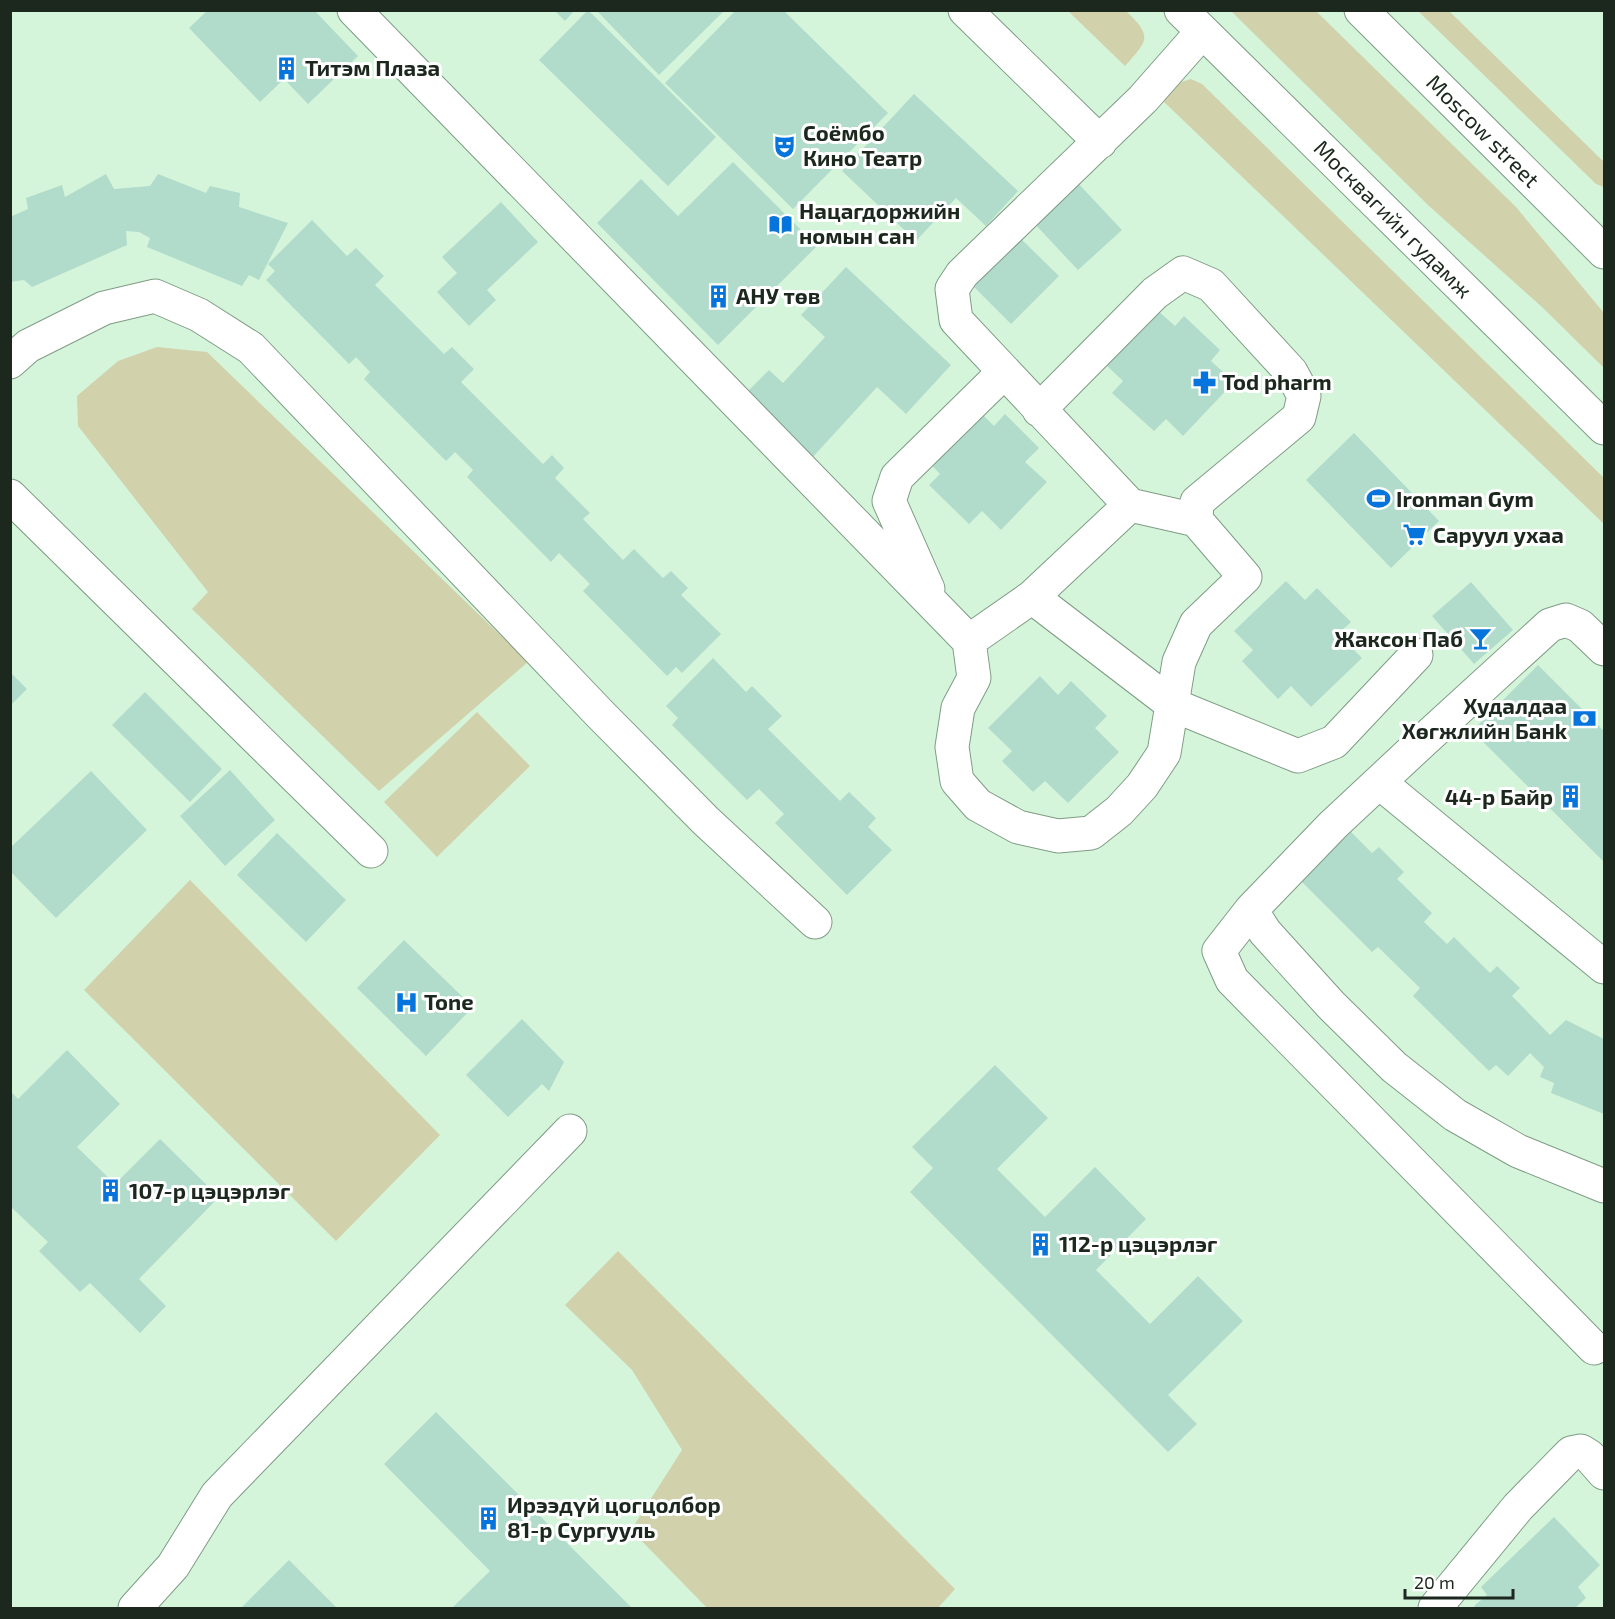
<svg xmlns="http://www.w3.org/2000/svg" width="1615" height="1619" font-family="'Exo 2',sans-serif">
  <rect width="100%" height="100%" fill="#d5f5db"/>
  <path fill="#d1d2ac" d="M1068,11H1126C1153,37 1148,40 1125,66Z
    M1231,11H1316L1516,207L1604,313V368L1542,307L1429,206Z
    M1418,11H1449L1604,162V187L1596,184Z
    M1191,79L1202,84L1604,478V524L1162,100L1181,82Z
    M157,347L207,352L528,662L379,791L192,609L208,592L78,426L77,396L118,361Z
    M477,712L530,766L437,857L384,802Z
    M190,880L440,1135L336,1241L84,990Z
    M618,1251L955,1589L938,1608H707L631,1530L682,1450L632,1370L565,1305Z"/>
  <path fill="#b1dbcb" d="M208,10H314L358,56L308,104L284,79L260,102L189,28Z
    M554,10H575L565,21Z
    M588,10L716,137L668,186L539,60Z
    M596,10H725L659,75Z
    M736,10H783L888,113L793,209L665,83Z
    M914,94L1018,191L986,226L956,198L916,241L842,171Z
    M733,162L817,246L718,345L597,223L641,179L678,216Z
    M106,174L114,189L150,186L158,174L206,193L210,186L240,193L239,207L288,223L259,280L249,275L242,286L147,247L150,238L139,232L126,231L127,245L32,287L24,280L10,282V217L28,209L26,198L62,185L65,197Z
    M1076,181L1122,230L1078,270L1032,221Z
    M501,202L538,242L487,290L496,300L469,326L437,292L457,273L442,257Z
    M312,220L347,256L356,248L384,276L375,285L444,354L452,347L474,369L461,382L543,464L552,455L564,468L555,478L590,513L583,519L623,560L634,549L663,578L671,571L688,588L681,595L721,634L682,673L676,667L667,676L583,591L590,584L559,553L551,562L467,477L473,470L455,452L446,461L364,379L370,372L356,357L349,364L266,280L275,271L268,264Z
    M1017,235L1059,276L1011,324L970,283Z
    M846,267L951,365L906,414L877,387L811,459L743,396L769,370L783,383L825,337L801,315Z
    M1156,309L1175,326L1184,316L1220,350L1211,361L1234,382L1183,436L1166,419L1154,431L1112,393L1123,381L1105,364Z
    M974,406L994,426L1005,414L1039,448L1025,462L1047,482L1001,530L982,511L969,524L929,485L940,474L924,457Z
    M1354,433L1439,521L1391,568L1306,480Z
    M1286,581L1305,600L1317,588L1351,622L1338,634L1362,658L1311,707L1291,686L1278,699L1242,661L1253,650L1234,631Z
    M1471,582L1513,630L1474,664L1432,616Z
    M713,658L746,692L752,686L782,716L768,729L840,801L849,792L876,818L868,827L892,850L847,895L775,823L784,814L759,789L747,800L672,725L678,718L666,706Z
    M1538,665L1604,731V862L1472,731Z
    M10,672L27,689L10,706Z
    M1040,676L1058,695L1071,681L1107,716L1095,728L1119,752L1068,803L1045,781L1033,792L1002,761L1012,751L988,728Z
    M145,692L222,769L190,802L112,725Z
    M230,770L275,820L225,866L180,816Z
    M91,771L147,830L56,918L10,871V848Z
    M1347,828L1372,853L1379,847L1404,872L1397,879L1432,913L1424,922L1447,944L1454,937L1490,973L1497,966L1520,988L1512,996L1550,1035L1566,1020L1604,1039V1114L1551,1093L1554,1083L1540,1077L1544,1067L1530,1053L1508,1076L1496,1065L1489,1071L1413,996L1420,988L1378,947L1372,952L1298,878Z
    M277,833L346,900L306,942L237,875Z
    M404,940L473,1007L426,1056L357,988Z
    M522,1019L564,1062L549,1091L542,1084L508,1117L466,1075Z
    M67,1050L120,1104L77,1147L115,1184L160,1139L219,1197L139,1279L166,1306L140,1333L90,1283L80,1292L39,1251L48,1242L10,1206V1091L18,1099Z
    M995,1065L1048,1118L997,1169L1045,1217L1095,1167L1146,1219L1096,1270L1150,1324L1198,1276L1243,1321L1168,1395L1197,1424L1168,1452L910,1192L933,1168L912,1147Z
    M436,1412L632,1608H452L490,1571L384,1464Z
    M1554,1517L1600,1565L1578,1587L1586,1598L1575,1608H1476L1474,1606L1487,1595L1481,1587Z
    M289,1560L337,1608H241Z"/>
  <g fill="none" stroke-linecap="round" stroke-linejoin="round">
    <defs>
      <path id="minor" d="M354,10L969,641L974,678L958,708L952,747L957,781L978,805L1018,827L1058,836L1091,833L1119,811L1142,786L1164,753L1179,662L1196,624L1245,577L1196,520L1197,502L1299,417L1304,396L1291,372L1211,285L1183,273L1155,293L1039,410
        M965,10L1100,142
        M10,362L28,346L104,308L155,296L199,315L251,348L600,714L706,821L815,922
        M10,496L371,851
        M1130,505L956,320L952,289L962,274L1143,99L1202,32
        M928,589L889,501L897,477L1004,372
        M1032,597L1130,505L1196,520
        M969,641L1032,597L1173,705L1298,756L1334,742L1416,655
        M1604,649L1580,626L1566,620L1550,625L1423,741L1333,825L1251,910L1265,932L1331,1005L1394,1067L1455,1115L1518,1151L1604,1186
        M1379,782L1604,967
        M1251,910L1219,951L1232,980L1594,1348
        M135,1608L173,1566L217,1495L570,1131
        M1435,1608L1518,1507L1571,1453L1581,1451L1589,1456L1604,1473"/>
      <path id="highway" d="M1181,10L1604,428
        M1361,10L1604,252"/>
    </defs>
    <use href="#minor" stroke="#7f9c84" stroke-width="35"/>
    <use href="#highway" stroke="#7f9c84" stroke-width="35"/>
    <use href="#minor" stroke="#fff" stroke-width="33"/>
    <use href="#highway" stroke="#fff" stroke-width="33"/>
  </g>
  <defs>
    <symbol id="building-bare" viewBox="-9 -9 18 18"><path d="M-4-6H4V6H1V3H-1V6H-4ZM-2.5-4.3h1.7v1.8h-1.7ZM.8-4.3h1.7v1.8H.8ZM-2.5-1h1.7V.8h-1.7ZM.8-1h1.7V.8H.8Z" fill="#0574dc" stroke="#fff" stroke-width="2.5" paint-order="stroke"/></symbol>
    <symbol id="theatre-bare" viewBox="-9 -9 18 18"><path d="M-5-5.5Q0-4 5-5.5V0Q5 5 0 6Q-5 5-5 0ZM-3.3-2.5H-1v1.5H-3.3ZM1-2.5H3.3v1.5H1ZM-2.8 1Q0 5.5 2.8 1Z" fill="#0574dc" stroke="#fff" stroke-width="2.5" paint-order="stroke"/></symbol>
    <symbol id="library-bare" viewBox="-9 -9 18 18"><path d="M-6-4Q-3-5.5-.7-3.5V5Q-3 3-6 4ZM6-4Q3-5.5 .7-3.5V5Q3 3 6 4Z" fill="#0574dc" stroke="#fff" stroke-width="2.5" paint-order="stroke"/></symbol>
    <symbol id="pharmacy-bare" viewBox="-9 -9 18 18"><path d="M-2-6h4v4h4v4h-4v4h-4v-4h-4v-4h4Z" fill="#0574dc" stroke="#fff" stroke-width="2.5" paint-order="stroke"/></symbol>
    <symbol id="stadium-bare" viewBox="-9 -9 18 18"><path d="M0-5a6.5 5 0 1 0 0 10a6.5 5 0 1 0 0-10ZM-3.5-1.8h7v3.6h-7Z" fill="#0574dc" stroke="#fff" stroke-width="2.5" paint-order="stroke"/></symbol>
    <symbol id="supermarket-bare" viewBox="-9 -9 18 18"><path d="M-6-5.5h2.5l.6 2H6L4.5 2H-2.5L-4.4-4H-6ZM-1.5 3.2a1.3 1.3 0 1 0 .1 0ZM3 3.2a1.3 1.3 0 1 0 .1 0Z" fill="#0574dc" stroke="#fff" stroke-width="2.5" paint-order="stroke"/></symbol>
    <symbol id="bar-bare" viewBox="-9 -9 18 18"><path d="M-6-5H6L.8 .8V4.5H3.5V6h-7V4.5H-.8V.8Z" fill="#0574dc" stroke="#fff" stroke-width="2.5" paint-order="stroke"/></symbol>
    <symbol id="bank-bare" viewBox="-9 -9 18 18"><path d="M-6-4H6V4H-6ZM0-2.3a2.3 2.3 0 1 0 0 4.6a2.3 2.3 0 1 0 0-4.6Z" fill="#0574dc" stroke="#fff" stroke-width="2.5" paint-order="stroke"/></symbol>
    <symbol id="hospital-bare" viewBox="-9 -9 18 18"><path d="M-5-5h3v3.5h4V-5h3V5h-3V1.5h-4V5h-3Z" fill="#0574dc" stroke="#fff" stroke-width="2.5" paint-order="stroke"/></symbol>
  </defs>
  <g fill-rule="evenodd">
    <use href="#building-bare" x="270" y="52" width="33" height="33"/>
    <use href="#theatre-bare" x="768" y="130" width="33" height="33"/>
    <use href="#library-bare" x="764" y="208" width="33" height="33"/>
    <use href="#building-bare" x="702" y="280" width="33" height="33"/>
    <use href="#pharmacy-bare" x="1188" y="366" width="33" height="33"/>
    <use href="#stadium-bare" x="1362" y="482" width="33" height="33"/>
    <use href="#supermarket-bare" x="1398" y="518" width="33" height="33"/>
    <use href="#bar-bare" x="1464" y="622" width="33" height="33"/>
    <use href="#bank-bare" x="1568" y="702" width="33" height="33"/>
    <use href="#building-bare" x="1554" y="780" width="33" height="33"/>
    <use href="#hospital-bare" x="390" y="986" width="33" height="33"/>
    <use href="#building-bare" x="94" y="1174" width="33" height="33"/>
    <use href="#building-bare" x="1024" y="1228" width="33" height="33"/>
    <use href="#building-bare" x="472" y="1502" width="33" height="33"/>
  </g>
  <g text-anchor="middle" stroke-width="6" stroke-linejoin="round" paint-order="stroke">
    <g font-size="22" font-weight="bold" fill="#1c281e" stroke="#fff" text-anchor="start">
      <text x="305" y="76">Титэм Плаза</text>
      <text x="803" y="141">Соёмбо<tspan x="803" dy="25">Кино Театр</tspan></text>
      <text x="799" y="219">Нацагдоржийн<tspan x="799" dy="25">номын сан</tspan></text>
      <text x="736" y="304">АНУ төв</text>
      <text x="1222" y="390">Tod pharm</text>
      <text x="1396" y="507">Ironman Gym</text>
      <text x="1433" y="543">Саруул ухаа</text>
      <text x="1463" y="647" text-anchor="end">Жаксон Паб</text>
      <text x="1567" y="714" text-anchor="end">Худалдаа<tspan x="1567" dy="25">Хөгжлийн Банk</tspan></text>
      <text x="1553" y="805" text-anchor="end">44-р Байр</text>
      <text x="424" y="1010">Tone</text>
      <text x="129" y="1199">107-р цэцэрлэг</text>
      <text x="1059" y="1252">112-р цэцэрлэг</text>
      <text x="507" y="1513">Ирээдүй цогцолбор<tspan x="507" dy="25">81-р Сургууль</tspan></text>
    </g>
    <g font-size="22" fill="#1c281e" stroke="#fff">
      <text transform="translate(1483 131) rotate(45)" y="8">Moscow street</text>
      <text transform="translate(1393 219) rotate(45)" y="8">Москвагийн гудамж</text>
    </g>
  </g>
  <rect width="1615" height="1619" fill="none" stroke="#1c281e" stroke-width="24"/>
  <path d="M1405 1589v9h108v-9" fill="none" stroke="#1c281e" stroke-width="3"/>
  <text x="1414" y="1589" font-size="18" fill="#1c281e" stroke="#ffffff" stroke-width="4.5" paint-order="stroke">20 m</text>
</svg>
